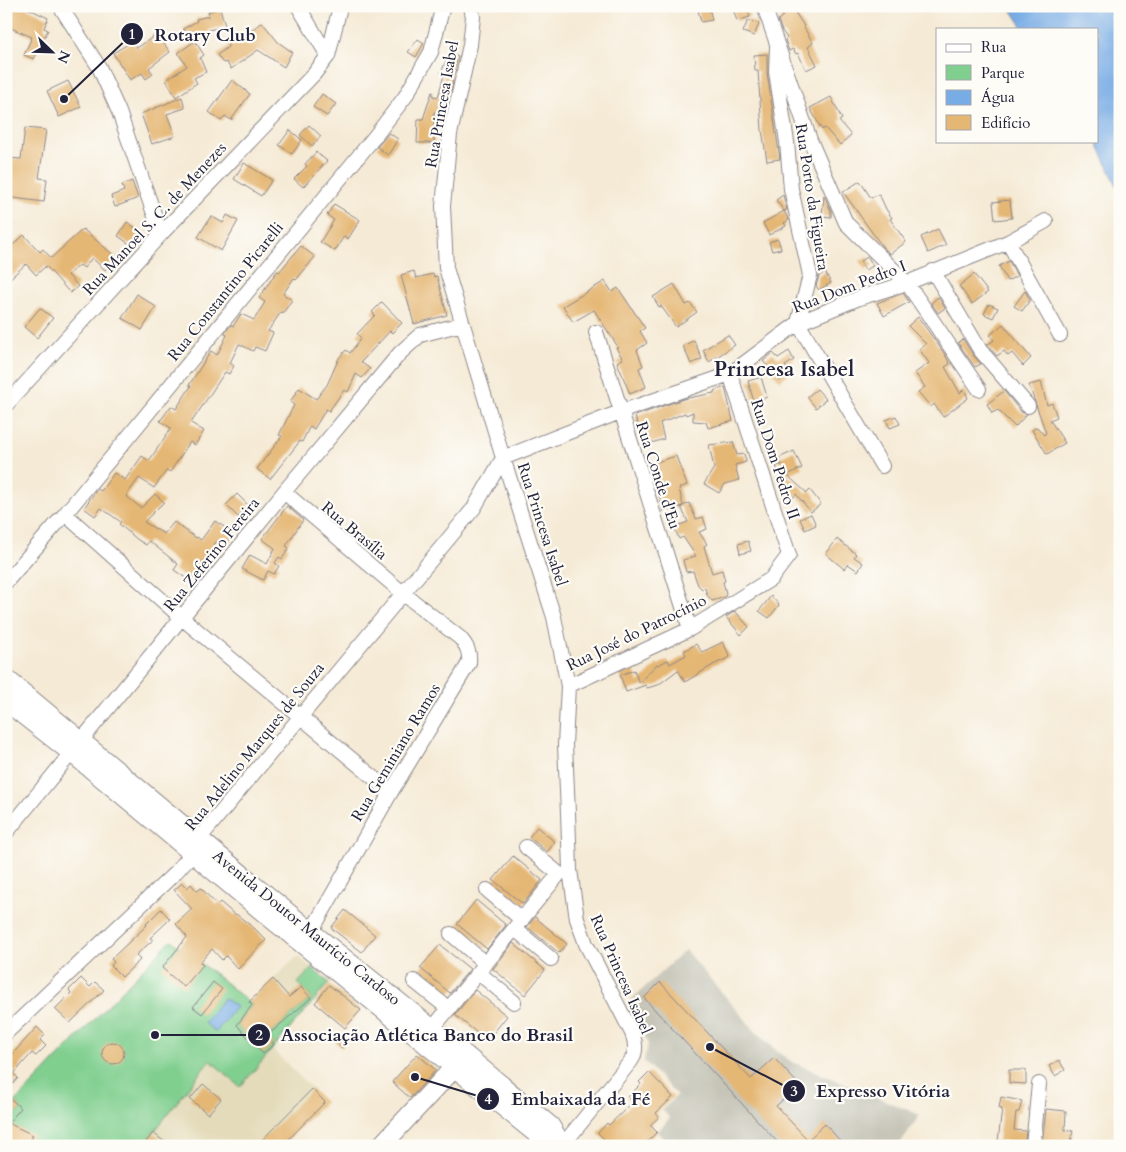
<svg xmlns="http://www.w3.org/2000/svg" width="1126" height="1152" font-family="Cardo,serif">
  <rect width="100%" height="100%" fill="#fdfcf7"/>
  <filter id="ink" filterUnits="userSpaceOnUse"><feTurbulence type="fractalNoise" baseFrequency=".02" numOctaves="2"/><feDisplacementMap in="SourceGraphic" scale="10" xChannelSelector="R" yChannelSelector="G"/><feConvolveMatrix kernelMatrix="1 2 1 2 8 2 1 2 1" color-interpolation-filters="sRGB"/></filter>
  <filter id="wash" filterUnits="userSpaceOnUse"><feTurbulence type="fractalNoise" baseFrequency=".0096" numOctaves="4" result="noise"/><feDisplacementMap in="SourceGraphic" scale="20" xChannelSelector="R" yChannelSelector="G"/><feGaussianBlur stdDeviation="1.12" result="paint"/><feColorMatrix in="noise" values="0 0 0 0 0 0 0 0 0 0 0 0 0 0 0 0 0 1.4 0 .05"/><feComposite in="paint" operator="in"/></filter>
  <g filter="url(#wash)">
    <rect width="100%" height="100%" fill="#f5ead5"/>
    <path fill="#e4dbba" d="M298,956L329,983L272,1049L325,1102L282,1146H143L252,1005L249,1002Z"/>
    <path fill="#c6c5b8" d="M685,950L757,1033L779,1053L792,1062L920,1115L898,1146H670L657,1132L670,1118L662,1110L677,1095L644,1061L648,1044L629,1002Z"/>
    <path fill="#80cf8f" stroke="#517865" d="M171,940L225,982L252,1005L237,1025L263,1054L274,1044L267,1036L311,998L298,983L312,968L329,983L240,1087L210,1060L143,1146H6C6,1128 9,1121 21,1108L15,1102Z"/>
    <path fill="#78ace5" stroke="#4d6790" d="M1009,6H1120V192L1096,141L1097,29H1024Z
      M224,998L236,1007L216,1032L204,1023Z"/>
    <g id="blocks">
      <path fill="#e5b775" d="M6,6H23L48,18L44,28L48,30L34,59L24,55L32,37L6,26Z
        M732,6H746L750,17L737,21Z
        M777,6H791L804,26H803L813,43L808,47L817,65L806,70L798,53L796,54L793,49L789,51L785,40L787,38L782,31L778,20L783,16Z
        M709,7L712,20L701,22L698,10Z
        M220,8L225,26L209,30L210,34L190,40L183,29L197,21L196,19L209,16L208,12Z
        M748,20L759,24L754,36L743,32Z
        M262,22L278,42L292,52L284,67L258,50L231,69L226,62L223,63L217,55L228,47V44L243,34L244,36Z
        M157,34L170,52L149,68L153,74L146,79L142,73L130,80L113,53L133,41L137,48Z
        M418,39L424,43L416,57L408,52Z
        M195,41L204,55L200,58L206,72L194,78L197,83L176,97L166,80L187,66L178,53Z
        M449,53L458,57L451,80L453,81L450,96H448L442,115L434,112V143H417L418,119H423L432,92H433V96L438,97L444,75L441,73Z
        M767,54V73L780,159L767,161L762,130L758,71H755L754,55Z
        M232,80L250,94L231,120L225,116L221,121L209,112Z
        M68,81L81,107L59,117L47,91Z
        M322,94L336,104L327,116L313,107Z
        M182,97L185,108L167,114L175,136L152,144L141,114Z
        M831,97L842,119L839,121L851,135L840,145L825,128L822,130L810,108Z
        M309,125L321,136L312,146L300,135Z
        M25,128L46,130L39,178L47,179L44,202L6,197V158L21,159Z
        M290,130L302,140L292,154L279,145Z
        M389,133L398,139L388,155L377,147Z
        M316,152L327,161L303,187L294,179L307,166L305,164Z
        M244,163L272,180L261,196L234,179Z
        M132,181L138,198L115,207L111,196L124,191L122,185Z
        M860,181L871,198L879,194L886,209L892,218L890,219L906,242L890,254L882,246L843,192Z
        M783,195L787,210L784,211L789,220L784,223L786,226L769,235L763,223L784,211L776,200Z
        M824,195L831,211V217L822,216Z
        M1010,200L1012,218L995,220L993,202Z
        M334,204L360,220L348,239L344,236L335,251L320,242L334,220L327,215Z
        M227,215L238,221L221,251L198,237L211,216L223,223Z
        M127,222L140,231L131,245L118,236Z
        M83,229L117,258L105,270L92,258L84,268L80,265L68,275L78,286L70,293L46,266L36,275L26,264L6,282V251L24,235L40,252L43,249L51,258Z
        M938,229L946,245L928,253L921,237Z
        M778,239L781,249L772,251L769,242Z
        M301,246L315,257L296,280L294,278L283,294L292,300L283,313L281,312L268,331L273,333L265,351L255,347L253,351L239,344L230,363L234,366L229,374L225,372L191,423L204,431L195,445L190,442L170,472L167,470L154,488L139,478L126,496L141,508L155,494L164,502L144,522L164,534L174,522L196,538L197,537L201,540L215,521L232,532V536L223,547L216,542L190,581L174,570L178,564L149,541L146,545L138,540L119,524L121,522L101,508L95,516L84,508L97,489L101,491L114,473L125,480L142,456L149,461L171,428L160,421L171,406L176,409L191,386L189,385L211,351L217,355L227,335L225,334L226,331L231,325L233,326L241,314L254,320L265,302L259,298L277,271L279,272Z
        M868,257L873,266L865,270L860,261Z
        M1009,261L1017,276L1007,281L999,266Z
        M414,271L416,278L433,274L434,277L437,276L447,315L414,324L401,275Z
        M825,272L831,283L819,290L816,286L819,276Z
        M974,274L988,292L972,304L959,286Z
        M605,281L612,292L618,288L645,328L640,331L647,343L637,350L643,366L639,368L646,387L630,394L617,362L623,359L616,348L618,347L594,310L573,322L563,306Z
        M674,284L686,305L690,303L697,312L676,327L661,306L659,307L653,297Z
        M1025,291L1030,300L1022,311L1014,306Z
        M903,293L909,302L884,316L877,303Z
        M137,294L156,307L142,330L122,318Z
        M938,297L945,308L938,313L931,303Z
        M382,302L402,323L392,333L390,331L361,362L370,369L362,378L356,374L348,392L344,390L329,411L326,409L314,429L310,426L302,442L300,441L270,479L257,469L282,436L279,435L294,405L290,402L299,388L316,399L327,385L339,358L346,350L350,353L361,338L357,334L375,315L372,312Z
        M989,304L998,308L993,318L984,314Z
        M40,308L53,318L37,338L24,327Z
        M918,317L944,353L950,364L945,367L960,393L964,389L968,398L943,417L934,404L931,407L918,392L925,387L915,373L929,363L919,349L926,344L908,326Z
        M1003,324L1031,358L1023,366L1012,353L1008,356L1004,351L997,356L987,345L994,340L990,335Z
        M728,335L735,345L709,362L703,350Z
        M963,339L973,355L981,364L975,367L958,343Z
        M694,340L702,359L691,364L683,346Z
        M789,351L794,360L785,366L790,372L780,381L763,361L773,353L778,358Z
        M761,377L767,397L754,402L748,381Z
        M1041,382L1047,405L1052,403L1057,417L1050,420L1065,443L1047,454L1032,430L1037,427L1044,435L1046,433L1029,385Z
        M725,387L733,421L708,428L706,422L693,421V412L686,415L685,413L660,423L664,439L648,444L643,426L638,428L635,416L683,399L714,393V391Z
        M817,389L826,399L816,408L807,397Z
        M1004,391L1021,412L1027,414L1015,427L998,410L992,413L987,404Z
        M896,416L900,424L890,428L886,420Z
        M733,442L737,455L744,454L746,462L735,465L739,480L725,484L719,493L704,484L714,468L709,445Z
        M794,451L802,468L787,475L807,493L810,490L821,504L811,512L796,494L791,500L782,492L786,488L776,466L782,465L779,458Z
        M676,456L687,485L679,488L683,506L663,511L661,501L653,481L658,479L653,463Z
        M237,494L249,506L238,517L226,505Z
        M689,503L696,519L703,517L707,529L699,532L707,544L704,546L712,573L722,570L725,581L723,582L726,593L725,597L712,601L707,595L705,588L702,589L698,585L693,571L686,572L683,560L696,556L683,537L679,539L674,527L688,522L681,507Z
        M287,506L303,520L286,546L289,548L282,559L279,557L275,563L279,566L274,574L268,571L263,580L242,569L250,555L267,564L275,548L262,539Z
        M811,514L816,525L805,530L800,519Z
        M837,539L856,554L854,557L863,563L858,571L848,564L844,569L826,554Z
        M748,541L751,551L740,554L738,544Z
        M771,596L779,605L769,618L759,611Z
        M735,611L749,627L741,635L726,617Z
        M723,642L730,657L713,665L685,682L678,670L658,685L647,688L646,685L626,692L620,675L634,670L639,683L657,664L658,665L668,660L670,664L686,655L684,651L696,644L702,652Z
        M537,827L555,842L547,852L529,837Z
        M513,856L542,880L523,904L493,880Z
        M182,883L187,888L191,884L197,891L201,888L217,905L220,902L235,915L236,914L254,928L266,940L238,969L226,956L222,960L212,949L200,962L203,965L184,987L162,968L187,937L176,924L192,909L174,890Z
        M476,900L506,925L487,949L457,924Z
        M161,909L170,919L150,938L153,940L136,955L140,960L122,977L111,966L114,962L111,959L147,925L146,924Z
        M345,910L375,935L362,952L331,928Z
        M535,917L567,944L559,953L527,927Z
        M513,943L545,970L525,995L493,969Z
        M440,945L470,969L450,993L420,968Z
        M81,978L90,987L95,982L104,990L70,1023L55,1009L71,993L69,990Z
        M273,979L289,997L301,987L311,998L267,1036L274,1044L263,1054L237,1025L252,1005L249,1002Z
        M213,982L222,989L202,1014L193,1007Z
        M660,982L751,1079L774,1058L799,1085L776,1106L808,1140L825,1124L845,1146H781L644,998Z
        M329,985L361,1010L345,1028L315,1003Z
        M475,990L507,1016L487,1041L455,1015Z
        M37,1027L45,1035L40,1040L46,1046L36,1056L32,1053L23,1063L14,1074L18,1078L6,1092V1061Z
        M342,1034L348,1040L342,1048L335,1042Z
        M102 1053a11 11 0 1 1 22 0a11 11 0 1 1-22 0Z
        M417,1054L436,1070L410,1098L392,1082Z
        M1059,1060L1065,1070L1055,1076L1049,1066Z
        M1009,1070H1026V1084L1009,1083Z
        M649,1072L673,1097L656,1113L659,1117L650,1125L657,1132L643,1146H611L598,1133L607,1123L609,1125L633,1102L628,1097L641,1084L639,1082Z
        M203,1084L221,1099L208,1114L190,1099Z
        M312,1089L325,1102L282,1146H256Z
        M6,1095L21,1108L8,1123L33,1135L28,1146H6Z
        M1001,1097L1022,1101L1019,1112H1016L1014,1130L1026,1131L1024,1146H1006V1141H998L1002,1109L999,1108Z
        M1046,1109L1066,1111L1065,1130L1073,1131L1071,1144L1064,1142L1063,1146H1042Z
        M153,1133L170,1146H143Z"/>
    </g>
  </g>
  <g filter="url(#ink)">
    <use href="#blocks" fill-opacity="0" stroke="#8c8688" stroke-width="1"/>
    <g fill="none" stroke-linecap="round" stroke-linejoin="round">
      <defs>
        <path id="street" d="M60,6L99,67L119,112L161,234
          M298,6L328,56
          M471,6L473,17L470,45L450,134L443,206L446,268L503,458L554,617L568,686L565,745L568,813L570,870L577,919L586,944L632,1033C636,1043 637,1052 631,1061L562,1146
          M764,6L810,140L846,223L907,283L979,389
          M777,47L776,72L787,142L791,189L810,275L798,323L882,466
          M1008,242L1060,335
          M933,271L980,350L1028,406
          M596,332L690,629
          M6,405L161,234L314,74L328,56L339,11L338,6
          M284,492L404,594L460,638C467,646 470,652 469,663L391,792L307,939
          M65,514L182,618L391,792
          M6,582L65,514L376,135L405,97L431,52L443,6
          M568,686L690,629L771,579L789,555L730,374
          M6,833L284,492L400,353L420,335L462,324
          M487,890L522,920
          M515,929L551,959
          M451,934L486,964
          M479,973L514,1002
          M414,981L449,1009
          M432,1029L559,874L526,847
          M6,1033L174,874L192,854L199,839L474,508L503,458L620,412L730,374L798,323L859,298L907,283L1008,242L1046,221
          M1033,1146L1039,1084"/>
        <path id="secondary" d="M6,679L312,933L466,1056L550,1126L562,1146
          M6,701L71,752L267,915L541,1137L562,1146
          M381,1146L463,1058"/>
      </defs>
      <use href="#street" stroke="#8c8688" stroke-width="16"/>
      <use href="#secondary" stroke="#8c8688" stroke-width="21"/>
      <use href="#street" stroke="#fff" stroke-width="14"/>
      <use href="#secondary" stroke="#fff" stroke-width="19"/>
    </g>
  </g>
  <g text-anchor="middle" stroke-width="4.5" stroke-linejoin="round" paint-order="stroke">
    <g font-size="16" fill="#22223b" stroke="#fdfcf7">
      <text transform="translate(441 104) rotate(-80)" y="6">Rua Princesa Isabel</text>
      <text transform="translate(813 197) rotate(81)" y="6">Rua Porto da Figueira</text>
      <text transform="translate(154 218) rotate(-47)" y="6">Rua Manoel S. C. de Menezes</text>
      <text transform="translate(849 286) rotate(-21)" y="6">Rua Dom Pedro I</text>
      <text transform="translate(225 291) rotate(-51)" y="6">Rua Constantino Picarelli</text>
      <text transform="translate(776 459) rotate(72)" y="6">Rua Dom Pedro II</text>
      <text transform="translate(659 475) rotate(72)" y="6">Rua Conde d'Eu</text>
      <text transform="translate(543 524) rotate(72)" y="6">Rua Princesa Isabel</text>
      <text transform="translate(355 530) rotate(40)" y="6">Rua Brasília</text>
      <text transform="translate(211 554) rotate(-51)" y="6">Rua Zeferino Fereira</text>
      <text transform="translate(636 632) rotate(-26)" y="6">Rua José do Patrocínio</text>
      <text transform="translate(254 746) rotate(-51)" y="6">Rua Adelino Marques de Souza</text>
      <text transform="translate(395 752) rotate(-59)" y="6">Rua Geminiano Ramos</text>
      <text transform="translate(307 927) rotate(39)" y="6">Avenida Doutor Maurício Cardoso</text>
      <text transform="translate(622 974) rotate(66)" y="6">Rua Princesa Isabel</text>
    </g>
    <g font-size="21" font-weight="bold" fill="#22223b" stroke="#fdfcf7">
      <text x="784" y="376">Princesa Isabel</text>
    </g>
  </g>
  <path fill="none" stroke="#22223b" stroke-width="2" d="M64 99L132 34M155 1035L259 1035M710 1047L794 1091M415 1077L488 1099"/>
  <g fill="#22223b" stroke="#fdfcf7" stroke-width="2">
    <circle cx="64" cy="99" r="5"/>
    <circle cx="155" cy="1035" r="5"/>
    <circle cx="710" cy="1047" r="5"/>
    <circle cx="415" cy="1077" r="5"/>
    <circle cx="132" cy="34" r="12"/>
    <circle cx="259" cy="1035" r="12"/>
    <circle cx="794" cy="1091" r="12"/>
    <circle cx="488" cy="1099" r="12"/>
  </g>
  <g font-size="15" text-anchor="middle" font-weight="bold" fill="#fff">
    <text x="132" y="39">1</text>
    <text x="259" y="1040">2</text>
    <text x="794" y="1096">3</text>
    <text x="488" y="1104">4</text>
  </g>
  <g font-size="18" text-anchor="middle" font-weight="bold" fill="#22223b" stroke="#fdfcf7" stroke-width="4.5" stroke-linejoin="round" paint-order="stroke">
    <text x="205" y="41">Rotary Club</text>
    <text x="427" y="1041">Associação Atlética Banco do Brasil</text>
    <text x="883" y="1097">Expresso Vitória</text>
    <text x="581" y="1105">Embaixada da Fé</text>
  </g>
  <rect width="1126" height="1152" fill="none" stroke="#fdfcf7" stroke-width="25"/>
  <rect x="936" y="28" width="162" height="115" fill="#fdfcf7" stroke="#a5a5ac"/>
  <rect x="946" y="44" width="25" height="8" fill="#ffffff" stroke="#a5a5ac"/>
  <text x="981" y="52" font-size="15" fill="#22223b">Rua</text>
  <rect x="946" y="65" width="25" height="15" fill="#80cf8f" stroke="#a5a5ac"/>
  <text x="981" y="78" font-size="15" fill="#22223b">Parque</text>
  <rect x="946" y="90" width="25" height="15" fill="#78ace5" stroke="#a5a5ac"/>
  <text x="981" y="102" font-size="15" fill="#22223b">Água</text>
  <rect x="946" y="115" width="25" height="15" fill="#e5b775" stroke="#a5a5ac"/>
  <text x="981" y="128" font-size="15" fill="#22223b">Edifício</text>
  <g transform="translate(52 52) rotate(113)" stroke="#fdfcf7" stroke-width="4" paint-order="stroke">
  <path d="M0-4L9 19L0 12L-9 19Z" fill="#22223b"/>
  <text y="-8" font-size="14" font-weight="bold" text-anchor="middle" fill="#22223b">N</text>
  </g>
</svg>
